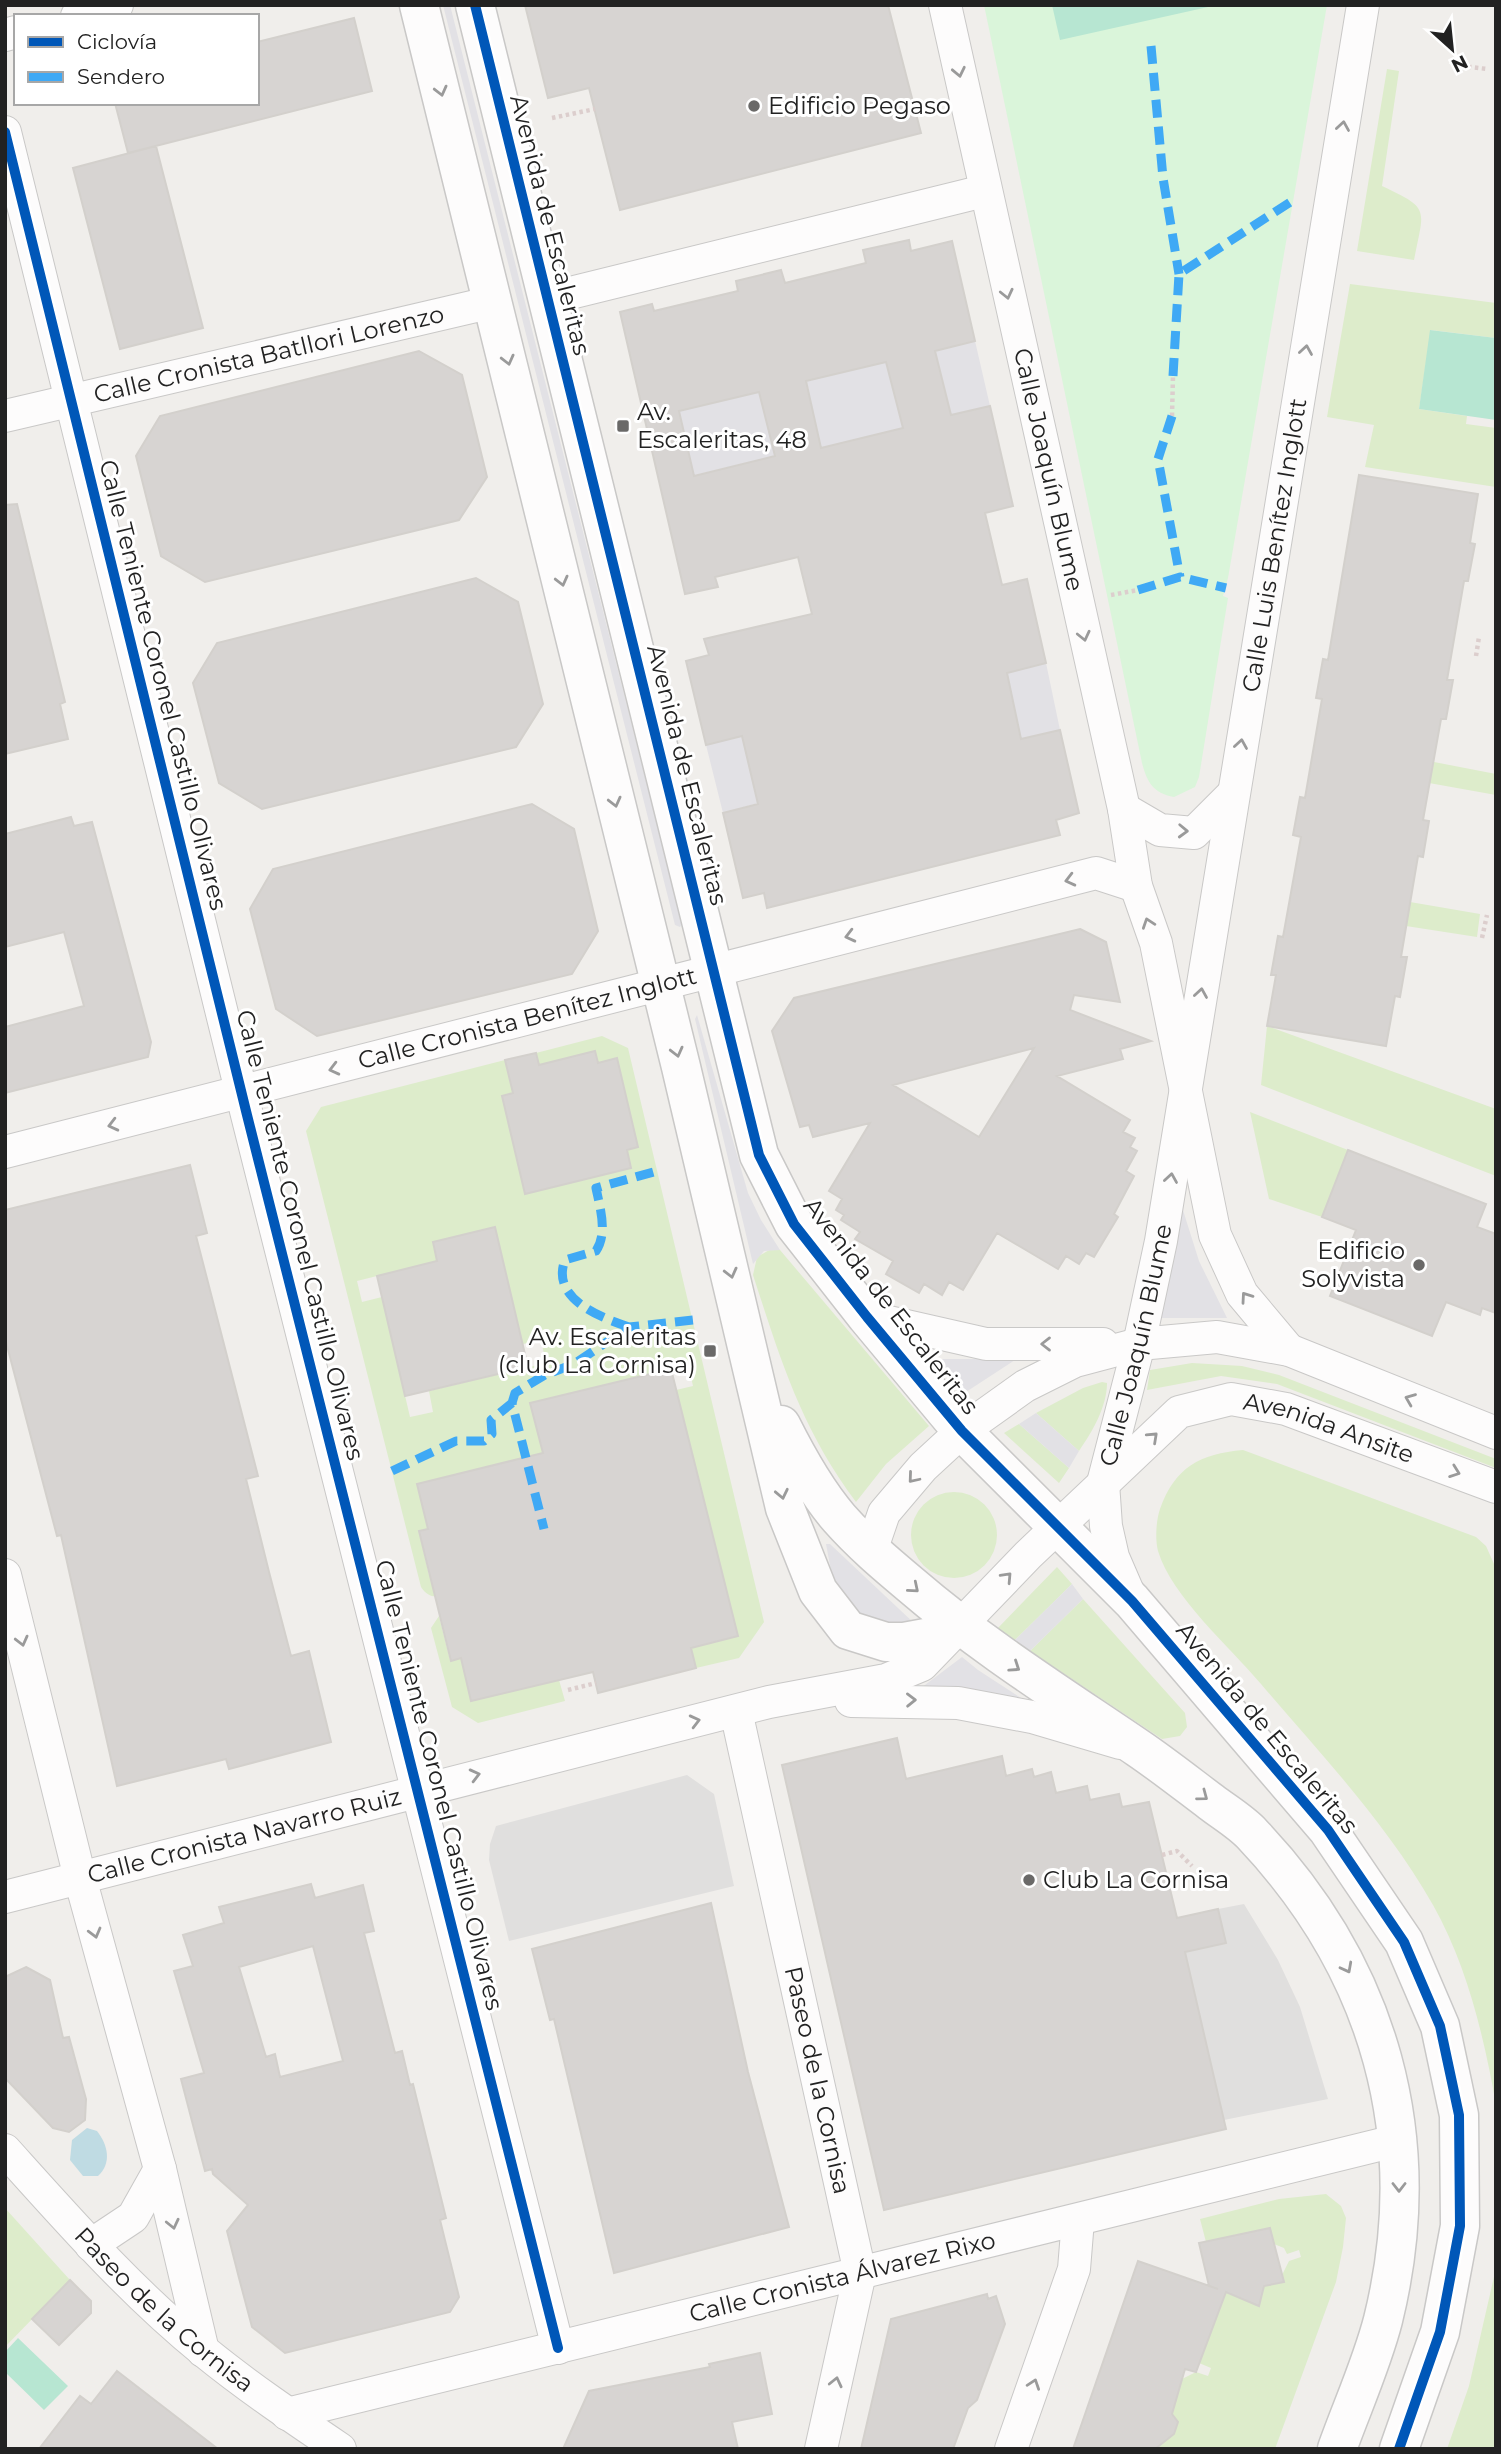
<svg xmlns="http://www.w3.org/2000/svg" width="1501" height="2454" font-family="Montserrat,sans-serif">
  <rect width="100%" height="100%" fill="#f0eeeb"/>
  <path fill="#ddeccb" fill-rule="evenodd" d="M1387,69L1399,71L1382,186C1431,209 1424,208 1414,260L1357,251Z
    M1350,284L1496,303V338L1431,330L1419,409L1467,416L1466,424L1496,428V487L1365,467L1374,425L1327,417Z
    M1434,762L1496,774V795L1429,783Z
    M1410,902L1480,914L1477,937L1406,926Z
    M1267,1026L1496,1109V1176L1261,1085Z
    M602,1036L628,1048L764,1622L739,1658L696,1668L691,1648L738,1636L676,1390L693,1386L688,1364L531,1403L570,1499L505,1463L417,1484L428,1529L419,1532L429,1575L445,1595C434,1598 428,1597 421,1587L306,1131L321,1107L505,1060L513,1093L502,1096L522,1181L631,1168L627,1150L638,1147L617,1059L598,1063L595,1051L539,1065L536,1053ZM495,1227L523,1344L541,1340L546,1363L429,1391L433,1412L410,1417L382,1297L362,1302L357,1281L437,1261L433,1242Z
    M1250,1112L1348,1150L1322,1217L1269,1199Z
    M771,1249L780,1250L929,1426L886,1464L856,1502C801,1428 781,1361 753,1275L757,1257Z
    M1192,1363L1242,1366L1279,1375L1496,1459V1468L1277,1384L1221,1376L1147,1390L1150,1370Z
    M1102,1382L1107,1383C1107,1407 1092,1432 1079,1451L1036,1413L1083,1388Z
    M1019,1424L1069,1468L1059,1483L1004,1433Z
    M1243,1450L1476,1537L1486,1546L1494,1564L1496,2105C1484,2037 1467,1965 1433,1905C1387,1824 1321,1754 1261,1684C1230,1647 1172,1597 1158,1551C1155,1539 1156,1521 1160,1509C1175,1467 1200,1454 1243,1450Z
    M911 1535a43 43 0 1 1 86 0a43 43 0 1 1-86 0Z
    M1057,1567L1072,1584L1014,1641L997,1629Z
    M1083,1599L1185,1713L1187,1727L1180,1736L1162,1739L1030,1651Z
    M439,1616L450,1660L461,1658L471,1701L559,1680L565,1701L478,1723L452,1707L431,1628Z
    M1326,2194L1341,2206L1346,2218L1343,2247L1336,2282L1275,2449H1158L1160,2441L1174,2434L1176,2419L1170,2412L1182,2379L1196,2372L1208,2376L1211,2368L1199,2363L1215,2288L1259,2306L1264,2286L1284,2282L1282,2275L1289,2261L1301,2257L1299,2250L1287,2254L1284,2248L1274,2244L1206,2242L1200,2219L1279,2199Z
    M5,2208L70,2280L5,2347Z
    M1496,2268V2449H1447L1469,2386Z"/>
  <path fill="#daf5da" d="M984,5H1327L1228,578L1223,596L1228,598L1199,777L1195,787L1174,797C1153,793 1147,782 1142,763Z"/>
  <path fill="#b7e6d2" d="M1052,5H1217L1060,40Z
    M1430,330L1496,338V420L1419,409Z
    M18,2338L68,2386L44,2410L5,2372V2352Z"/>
  <path fill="#e0dfde" d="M687,1775L714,1794L734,1886L509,1941L489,1860L490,1844L496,1826Z
    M1244,1904L1278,1960L1300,2007L1328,2099L1224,2120L1185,1952L1226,1943L1218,1909Z"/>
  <path fill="#e2e1e5" d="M443,5H450L682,924L680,927L675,925Z
    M975,341L990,406L948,416H900L903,428L821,448L818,436L773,446L775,456L691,476L679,411L761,392L764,401L809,390L806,381Z
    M1046,663L1060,730L1021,739L1018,728L723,813L706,745Z
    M697,1015L748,1193L761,1220L780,1250L764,1251L753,1264L695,1019Z
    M1182,1207L1199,1261L1227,1318H1160Z
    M940,1359H1015V1360L966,1392L941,1365Z
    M1036,1413L1079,1451L1069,1468L1019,1424Z
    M826,1544H830L915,1624L872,1628L835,1592Z
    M1072,1584L1083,1599L1030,1651L1014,1641Z
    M962,1657L978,1670L1024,1700L921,1688Z"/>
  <path fill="#bfdbe3" d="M87,2128L97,2131C108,2145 112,2163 98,2176H83L70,2160L72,2140Z"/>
  <path fill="#d7d4d2" stroke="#d3d0cc" stroke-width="2" fill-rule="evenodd" d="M525,5H888L921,133L620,210L589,88L548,98Z
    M354,18L372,91L128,153L115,103H257V42Z
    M156,146L203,328L120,349L73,168Z
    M909,240L911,251L952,241L975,341L935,351L951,415L990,406L1013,506L985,513L1002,585L1027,579L1046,663L1007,673L1021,739L1060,730L1079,813L1056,820L1060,835L767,908L764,893L743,898L723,813L758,804L742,736L706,745L686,661L709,655L704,639L812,614L798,557L715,577L718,587L685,594L620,312L652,304L654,311L738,291L736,281L781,270L785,283L866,263L863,250ZM886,362L903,428L821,448L806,381ZM759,392L775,456L694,476L679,411Z
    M419,351L462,375L487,477L459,520L205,582L161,556L136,456L160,416Z
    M1359,475L1478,494L1470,543L1475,544L1468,581H1464L1447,680H1453L1446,719H1441L1423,820L1429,821L1423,857L1418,856L1401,957H1407L1400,997L1395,996L1386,1046L1267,1026L1276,975H1271L1278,936L1283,937L1301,837L1293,835L1300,797L1305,798L1322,699L1316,698L1323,659L1328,660Z
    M17,504L65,702L60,704L68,739L5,754V505Z
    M476,578L518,602L543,704L516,747L262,809L219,783L193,683L217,643Z
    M532,804L574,829L598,931L572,974L317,1036L276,1009L250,909L273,869Z
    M71,817L74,826L92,822L151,1042L148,1057L5,1093V1027L84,1006L64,932L5,947V834Z
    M1080,929L1106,942L1120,1002L1074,995L1070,1010L1151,1041L1120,1049L1123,1059L1057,1076L1130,1120L1123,1132L1135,1138L1130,1147L1137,1151L1126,1171L1134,1176L1114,1214L1118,1217L1094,1257L1086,1253L1079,1264L1066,1256L1058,1269L997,1233L963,1290L949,1282L942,1295L924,1284L919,1293L886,1274L893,1261L855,1239L860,1232L841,1220L844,1215L836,1210L842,1199L829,1191L870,1123L813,1137L809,1125L800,1127L772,1031L794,998ZM1034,1048L979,1137L893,1085Z
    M595,1051L598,1063L617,1058L638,1147L627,1150L631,1168L525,1194L502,1096L513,1093L505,1060L536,1053L539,1065Z
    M1348,1150L1486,1204L1477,1227L1496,1234V1313L1482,1308L1480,1315L1446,1302L1432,1336L1330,1296L1356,1230L1322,1217Z
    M190,1165L207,1233L196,1236L258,1476L246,1479L269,1572L291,1656L309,1651L331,1742L229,1769L226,1759L117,1786L61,1535L57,1536L5,1338V1210Z
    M495,1227L528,1367L405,1396L377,1276L437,1261L433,1242Z
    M671,1369L738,1636L691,1648L696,1668L598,1693L593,1672L471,1701L461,1658L451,1661L419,1531L428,1529L417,1484L543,1453L530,1403Z
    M897,1738L906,1779L1002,1756L1006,1776L1032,1769L1034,1777L1051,1772L1056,1793L1087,1786L1090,1800L1119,1794L1122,1807L1149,1802L1177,1918L1218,1909L1226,1943L1185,1952L1226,2129L884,2210L782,1765Z
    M311,1884L315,1898L363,1885L374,1931L364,1933L395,2053L402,2051L410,2085L413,2084L446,2218L440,2220L459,2297L450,2312L285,2353L252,2327L239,2278L227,2231L248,2205L213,2174L212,2169L205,2171L181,2079L204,2073L174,1971L193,1966L183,1935L224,1923L219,1907ZM313,1946L343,2061L280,2077L275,2054L266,2057L239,1967Z
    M711,1903L748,2072L789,2227L614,2273L554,2019L550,2020L532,1949Z
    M26,1967L50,1980L63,2038L69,2037L86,2099L85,2120L69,2132L53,2128L5,2078V1977Z
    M1270,2228L1284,2282L1264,2286L1259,2306L1226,2292L1196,2372L1185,2369L1172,2414L1178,2422L1174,2434L1155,2449H1073L1138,2261L1218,2289L1209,2286L1199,2243Z
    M70,2280L91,2301V2313L59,2345L32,2319Z
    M987,2294L988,2299L996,2296L1005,2324L977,2400L968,2408L953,2449H861L891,2319Z
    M760,2353L772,2414L732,2422L738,2449H563L589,2391L710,2367L709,2364Z
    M117,2371L218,2449H39L80,2396L91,2404Z"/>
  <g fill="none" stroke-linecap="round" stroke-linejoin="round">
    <defs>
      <g id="minor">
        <path id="s1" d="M945,5L1124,809L1136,886L1156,943L1215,1235L1242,1294L1289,1350"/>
        <path d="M77,16L117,5"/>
        <path d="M5,35L16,32"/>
        <path d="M5,132L247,1115L558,2348"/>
        <path d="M546,299L984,191"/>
        <path id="s2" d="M5,416L493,302"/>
        <path d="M1124,809L1160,830L1194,833L1232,795"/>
        <path id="s3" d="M5,1152L1096,873L1136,886"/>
        <path d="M867,1317L986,1344H1103"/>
        <path d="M871,1551L884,1513L923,1467L962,1431L1025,1386L1075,1361L1139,1344L1217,1337L1289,1350L1496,1433"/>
        <path d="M5,1575L80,1878L160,2169L203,2351"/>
        <path id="s4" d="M1129,1594L1113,1557L1106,1526L1103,1483L1139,1344L1161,1241L1363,5"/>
        <path d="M851,1701L958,1703L1032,1717L1120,1743"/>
        <path id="s5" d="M736,1711L860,2273L821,2449"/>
        <path id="s6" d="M5,1897L769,1702L886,1680L922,1665L1028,1555L1179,1412L1231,1399L1286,1409L1496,1487"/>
        <path id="s7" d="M5,2150C68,2220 132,2293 205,2352C248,2387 294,2418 340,2449"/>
        <path d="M91,2245L133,2217L160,2169"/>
        <path id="s8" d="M287,2414L1399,2140"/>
        <path d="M1011,2449L1074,2269L1078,2220"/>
      </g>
      <path id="tertiary" d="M419,5L681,1067L785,1508L818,1591L848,1630L886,1642H904L942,1635L960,1627
        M475,5L759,1155L794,1224L867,1317L962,1431L1132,1601L1328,1830L1404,1942L1440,2026L1459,2115L1460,2226L1440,2332L1399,2449
        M781,1425C797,1457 815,1490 839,1518C861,1543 886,1564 911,1585C982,1646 1060,1695 1138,1748C1163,1765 1187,1784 1211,1802C1224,1812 1241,1822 1252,1834C1380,1969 1428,2138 1383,2320C1372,2363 1352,2407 1337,2449"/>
    </defs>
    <use href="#minor" stroke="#c9c8c7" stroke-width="34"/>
    <use href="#tertiary" stroke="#c9c8c7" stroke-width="41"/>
    <path stroke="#dccecd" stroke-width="4.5" stroke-dasharray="3.5 3.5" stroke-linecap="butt" d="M1454,65L1487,69
      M552,118L595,109
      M1172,416L1173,376
      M1111,595L1138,590
      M1476,656L1479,637
      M1482,938L1487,915
      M568,1690L596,1683
      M1162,1855L1177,1851L1192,1866"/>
    <use href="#minor" stroke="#fdfcfc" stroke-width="32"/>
    <use href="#tertiary" stroke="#fdfcfc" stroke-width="38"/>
    <path stroke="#3fa9f5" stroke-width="9" stroke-dasharray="18 9" stroke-linecap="butt" d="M1151,46L1163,178L1179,274
      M1173,376L1179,274L1295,199
      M1172,416L1158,459L1180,577
      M1138,590L1180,577L1226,588
      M629,1327C602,1318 550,1299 565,1260L596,1251C608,1233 600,1208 596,1188L657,1171
      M512,1403L515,1393L545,1375L574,1364L629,1327L693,1320
      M392,1471L456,1441H484L492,1434L491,1420L512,1403L544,1529"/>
    <defs>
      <path id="cycleway" d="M475,5L759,1155L794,1224L867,1317L962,1431L1132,1601L1328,1830L1404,1942L1440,2026L1459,2115L1460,2226L1440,2332L1399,2449
        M5,132L247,1115L558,2348"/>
    </defs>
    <use href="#cycleway" stroke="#fff" stroke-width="15"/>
    <use href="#cycleway" stroke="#0057b8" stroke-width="10"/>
  </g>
  <defs><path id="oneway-chevron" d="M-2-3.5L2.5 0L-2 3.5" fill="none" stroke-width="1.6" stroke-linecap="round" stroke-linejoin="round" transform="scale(1.75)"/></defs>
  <g stroke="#9a9a9a">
    <use href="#oneway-chevron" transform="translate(959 72) rotate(78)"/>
    <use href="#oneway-chevron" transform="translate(441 91) rotate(76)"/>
    <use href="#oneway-chevron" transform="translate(1343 126) rotate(-81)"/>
    <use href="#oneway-chevron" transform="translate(1007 294) rotate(77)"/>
    <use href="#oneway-chevron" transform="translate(1306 350) rotate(-81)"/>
    <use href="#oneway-chevron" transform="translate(508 360) rotate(76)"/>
    <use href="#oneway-chevron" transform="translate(562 581) rotate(76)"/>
    <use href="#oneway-chevron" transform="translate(1084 636) rotate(77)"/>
    <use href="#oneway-chevron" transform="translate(1241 744) rotate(-81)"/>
    <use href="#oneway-chevron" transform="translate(615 802) rotate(76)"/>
    <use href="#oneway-chevron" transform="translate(1183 831) rotate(2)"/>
    <use href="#oneway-chevron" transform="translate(1070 880) rotate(166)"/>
    <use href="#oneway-chevron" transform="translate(1148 923) rotate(-109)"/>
    <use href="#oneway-chevron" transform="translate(850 936) rotate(166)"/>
    <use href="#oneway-chevron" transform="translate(1201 993) rotate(-81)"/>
    <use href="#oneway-chevron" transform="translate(677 1052) rotate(76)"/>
    <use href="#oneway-chevron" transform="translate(334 1069) rotate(166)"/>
    <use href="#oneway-chevron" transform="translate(113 1125) rotate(166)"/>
    <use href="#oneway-chevron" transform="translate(1171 1178) rotate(-81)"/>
    <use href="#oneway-chevron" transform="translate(731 1273) rotate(76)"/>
    <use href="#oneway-chevron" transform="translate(1246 1297) rotate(-125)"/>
    <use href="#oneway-chevron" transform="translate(1046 1344) rotate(-180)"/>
    <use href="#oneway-chevron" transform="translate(1410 1399) rotate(-158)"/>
    <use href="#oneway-chevron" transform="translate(1153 1437) rotate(-43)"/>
    <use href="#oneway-chevron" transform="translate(1455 1472) rotate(20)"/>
    <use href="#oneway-chevron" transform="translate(913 1478) rotate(130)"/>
    <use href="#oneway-chevron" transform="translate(782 1494) rotate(78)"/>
    <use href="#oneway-chevron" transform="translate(1007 1577) rotate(-47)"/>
    <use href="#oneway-chevron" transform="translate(914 1588) rotate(40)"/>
    <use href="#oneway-chevron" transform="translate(22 1641) rotate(76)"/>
    <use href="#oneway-chevron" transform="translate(1015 1667) rotate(34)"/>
    <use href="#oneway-chevron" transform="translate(911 1700) rotate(-1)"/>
    <use href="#oneway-chevron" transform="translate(695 1721) rotate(-14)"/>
    <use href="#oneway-chevron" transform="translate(475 1775) rotate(-14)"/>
    <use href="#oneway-chevron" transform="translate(1203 1796) rotate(37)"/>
    <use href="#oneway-chevron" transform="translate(95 1933) rotate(75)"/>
    <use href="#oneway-chevron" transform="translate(1347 1968) rotate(62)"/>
    <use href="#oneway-chevron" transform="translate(1399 2187) rotate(90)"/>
    <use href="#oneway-chevron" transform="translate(173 2224) rotate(77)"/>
    <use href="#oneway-chevron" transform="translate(836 2382) rotate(-77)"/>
    <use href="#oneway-chevron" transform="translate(1034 2384) rotate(-71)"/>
  </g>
  <g fill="#6a6968" stroke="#fff" stroke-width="2.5">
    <circle cx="754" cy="106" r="7"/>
    <rect x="616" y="419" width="14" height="14" rx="3.5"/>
    <circle cx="1419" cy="1265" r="7"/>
    <rect x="703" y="1344" width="14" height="14" rx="3.5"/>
    <circle cx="1029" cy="1880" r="7"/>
  </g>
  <g text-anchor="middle" stroke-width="6" stroke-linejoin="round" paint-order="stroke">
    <g font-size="24" fill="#222" stroke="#fff" text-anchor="start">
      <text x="768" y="114">Edificio Pegaso</text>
      <text x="637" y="420">Av.<tspan x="637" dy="28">Escaleritas, 48</tspan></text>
      <text x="1405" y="1259" text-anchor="end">Edificio<tspan x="1405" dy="28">Solyvista</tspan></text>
      <text x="696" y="1345" text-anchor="end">Av. Escaleritas<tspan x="696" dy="28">(club La Cornisa)</tspan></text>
      <text x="1043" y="1888">Club La Cornisa</text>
    </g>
    <g font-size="24" fill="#222" stroke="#fff">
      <text transform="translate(550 225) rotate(76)" y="8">Avenida de Escaleritas</text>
      <text dy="8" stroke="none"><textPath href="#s2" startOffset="271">Calle Cronista Batllori Lorenzo</textPath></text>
      <text dy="8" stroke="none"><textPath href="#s1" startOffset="476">Calle Joaquín Blume</textPath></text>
      <text dy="8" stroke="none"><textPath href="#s4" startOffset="1069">Calle Luis Benítez Inglott</textPath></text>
      <text transform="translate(163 685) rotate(76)" y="8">Calle Teniente Coronel Castillo Olivares</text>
      <text transform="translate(687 775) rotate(76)" y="8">Avenida de Escaleritas</text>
      <text dy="8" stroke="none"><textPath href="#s3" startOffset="539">Calle Cronista Benítez Inglott</textPath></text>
      <text transform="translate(300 1235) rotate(76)" y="8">Calle Teniente Coronel Castillo Olivares</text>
      <text transform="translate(891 1306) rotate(52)" y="8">Avenida de Escaleritas</text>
      <text dy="8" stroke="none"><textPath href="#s4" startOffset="257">Calle Joaquín Blume</textPath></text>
      <text dy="8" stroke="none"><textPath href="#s6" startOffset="1463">Avenida Ansite</textPath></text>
      <text transform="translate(1267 1728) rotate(50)" y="8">Avenida de Escaleritas</text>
      <text transform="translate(439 1785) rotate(76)" y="8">Calle Teniente Coronel Castillo Olivares</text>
      <text dy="8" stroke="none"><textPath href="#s6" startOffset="247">Calle Cronista Navarro Ruiz</textPath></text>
      <text dy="8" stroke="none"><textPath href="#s5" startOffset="378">Paseo de la Cornisa</textPath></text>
      <text dy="8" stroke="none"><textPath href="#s8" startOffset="572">Calle Cronista Álvarez Rixo</textPath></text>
      <text dy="8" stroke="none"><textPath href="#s7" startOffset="226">Paseo de la Cornisa</textPath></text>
    </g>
  </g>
  <rect width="1501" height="2454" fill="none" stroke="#222222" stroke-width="14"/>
  <rect x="14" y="14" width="245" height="91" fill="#ffffff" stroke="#a7a7a7" stroke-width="2"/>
  <rect x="28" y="37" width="35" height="10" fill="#0057b8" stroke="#a7a7a7" stroke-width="2"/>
  <text x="77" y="49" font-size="21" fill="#222222">Ciclovía</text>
  <rect x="28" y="72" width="35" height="10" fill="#3fa9f5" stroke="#a7a7a7" stroke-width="2"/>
  <text x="77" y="84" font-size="21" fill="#222222">Sendero</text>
  <g transform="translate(1452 49) rotate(153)" stroke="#ffffff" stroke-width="5" paint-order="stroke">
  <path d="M0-5L12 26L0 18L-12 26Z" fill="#222222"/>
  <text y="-10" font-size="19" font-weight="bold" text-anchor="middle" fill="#222222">N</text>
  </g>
</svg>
